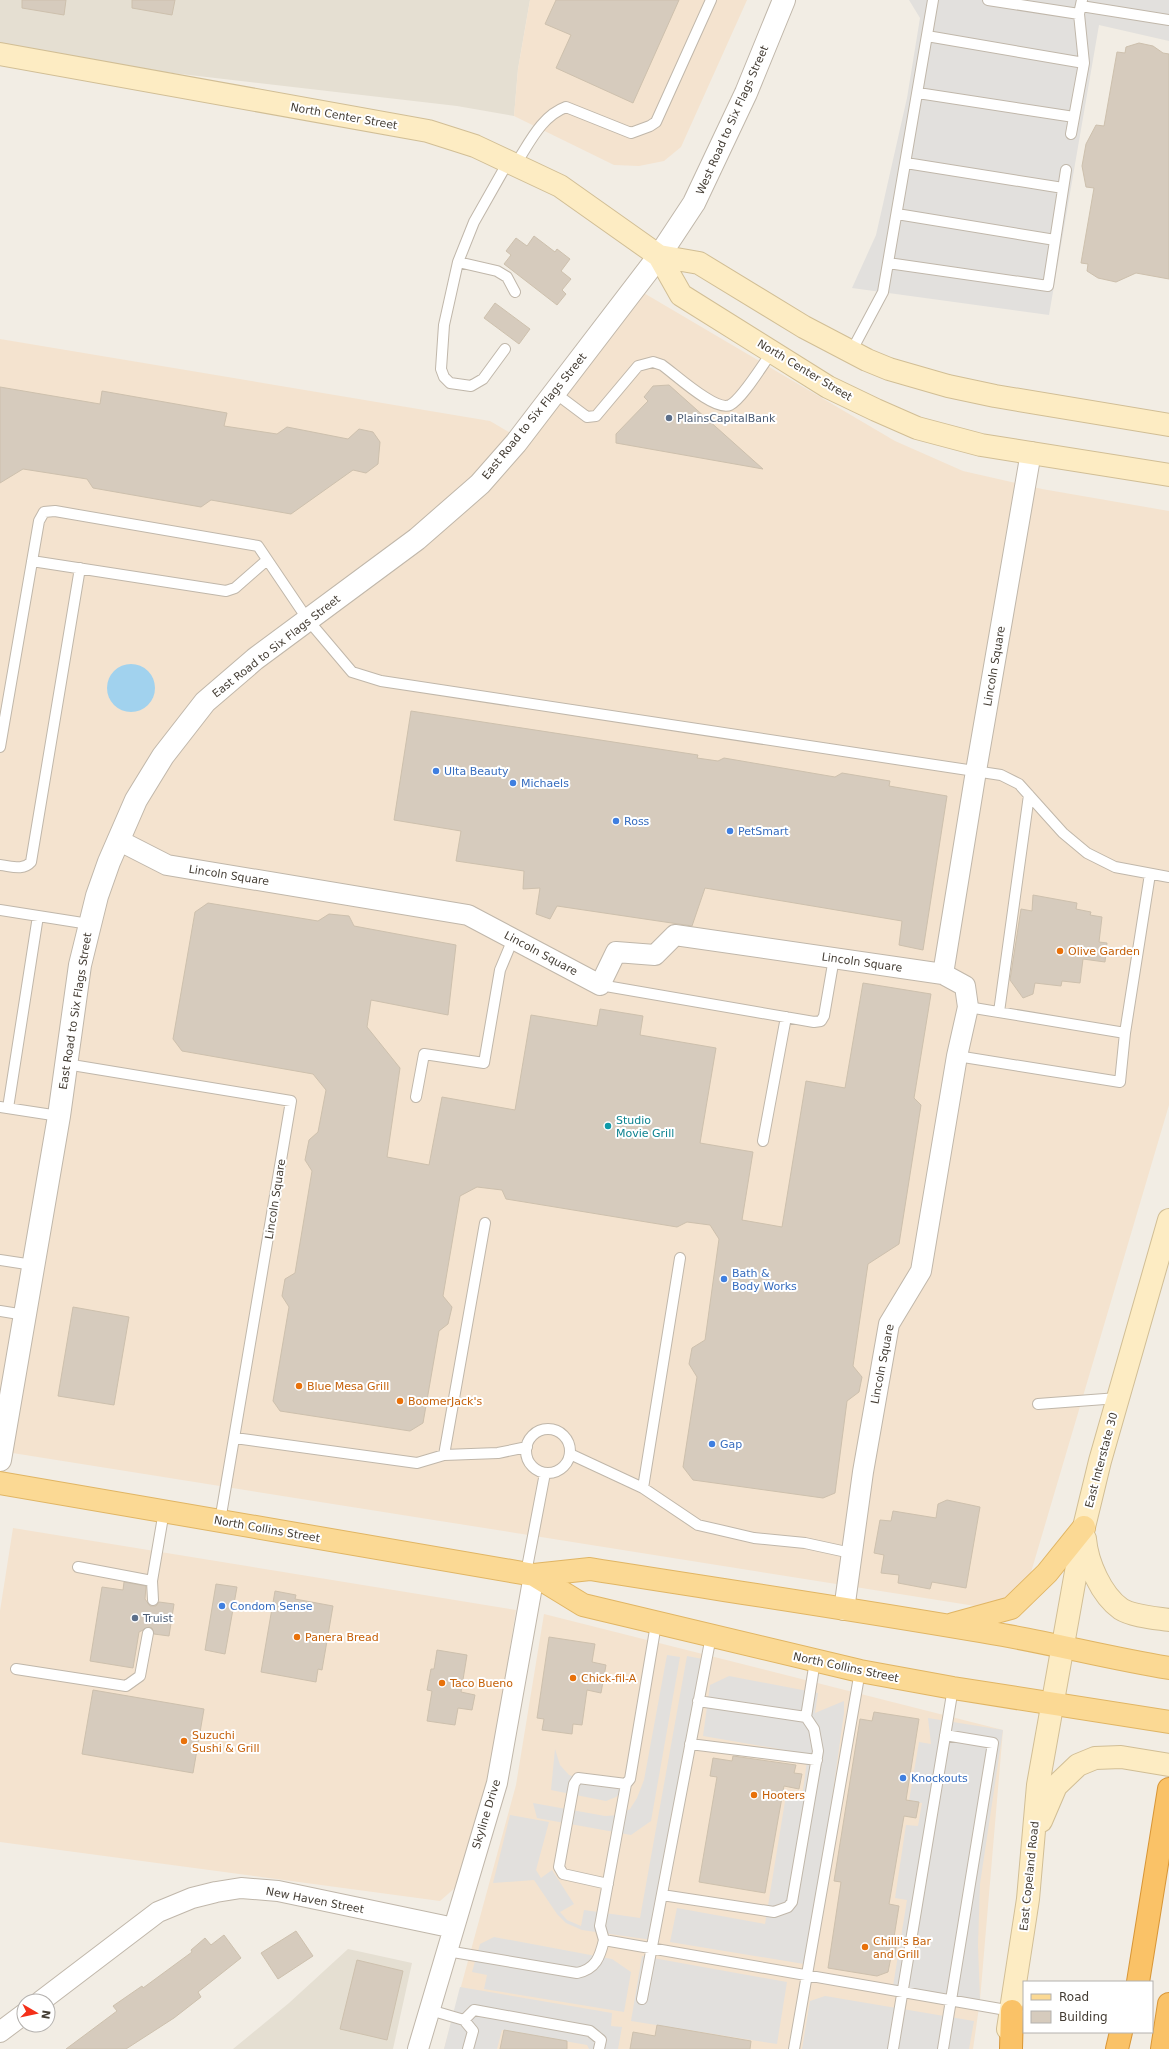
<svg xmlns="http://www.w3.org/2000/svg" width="1169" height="2049" font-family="'DejaVu Sans',sans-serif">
  <rect width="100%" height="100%" fill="#f2ede4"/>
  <path fill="#e5dfd2" d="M0,0H530L518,69L514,116L457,106L0,53Z
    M348,1949L412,1963L393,2049H233L289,2003Z"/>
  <path fill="#f4e3cf" d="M530,0H747L681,147L664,161L639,166L614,165L514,116L518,69Z
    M637,289L895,441L963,471L1042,489L1169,511V1105L1019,1613L0,1451V339L490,421L526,442Z
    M13,1528L516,1610L488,1785L456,1887L440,1901L0,1842V1611Z
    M544,1614L1003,1730L980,2000L973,2049H444L516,1785Z"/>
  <path fill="#e2e0dd" d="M909,0H1169V41L1099,25L1049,315L852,288L876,235L907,98L920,18Z
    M667,1655L680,1657L651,1821L631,1835L537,1818L533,1803L605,1816L619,1815L630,1809L637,1798L644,1780Z
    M687,1656L703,1659L652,1940L582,1930L566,1923L557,1914L534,1880L493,1883L510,1815L549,1822L536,1870L541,1878L552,1870L574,1904L560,1912L567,1920L581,1926L584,1910L640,1918Z
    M729,1676L818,1693L815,1713L844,1701V1713L831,1806L804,1964L670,1942L677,1908L765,1924L786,1795L802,1797L808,1754L703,1736L710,1685Z
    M928,1718L1003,1730L980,1884L978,1945L980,2000L893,1986L907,1900L895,1898L906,1825L918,1826L922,1803L909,1801L919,1742L931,1744Z
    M555,1749L560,1765L569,1775L581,1779L621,1781L631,1771L625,1788L616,1797L606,1801L551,1790Z
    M494,1937L612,1959L631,1972L624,2012L484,1989L487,1975L472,1972L480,1944Z
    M642,1956L787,1982L777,2044L631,2021Z
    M460,1987L612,2013L611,2026L622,2027L618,2049H589L587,2045L502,2030L497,2049H444Z
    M825,1996L974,2021L969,2049H802L810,2001Z"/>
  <path fill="#a1d2ee" d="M107 688a24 24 0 1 1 48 0a24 24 0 1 1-48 0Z"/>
  <path fill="#d6cbbd" stroke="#cdc0ad" d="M22,0H66L64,15L22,8Z
    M132,0H175L172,15L132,8Z
    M556,0H679L633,103L556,68L571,35L545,24Z
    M1139,43L1153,46L1163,53L1169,54V279L1136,273L1116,282L1098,278L1087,271L1088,264L1081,263L1094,188L1086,187L1082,166L1086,144L1096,125L1104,126L1117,52L1125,53L1126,47Z
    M534,236L555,252L557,249L570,259L561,271L571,279L562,290L566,294L557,305L504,264L511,255L506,251L516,238L527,246Z
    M495,303L530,329L519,344L484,318Z
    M669,385L763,469L616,443V434L648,401L644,397L653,386Z
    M0,387L100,404L102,391L227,413L224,426L277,434L287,427L348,439L359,429L373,432L380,442L378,464L366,473L353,470L291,514L211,500L201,507L93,488L87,479L23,469L0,483Z
    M411,711L698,755L697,758L718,761L724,758L835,777L842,773L890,781L889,786L947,796L923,950L899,945L902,921L705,888L692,926L557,906L550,919L536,914L540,888L523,889L524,871L456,861L461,831L394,820Z
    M1033,895L1077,903L1076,909L1091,912L1090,915L1102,917L1099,942L1107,943L1105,962L1083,959L1080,983L1062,981L1061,986L1035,983L1033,994L1023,998L1010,980L1021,909L1032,911Z
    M208,903L318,921L329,914L349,916L354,926L456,945L448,1015L371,1000L367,1027L400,1068L387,1157L429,1165L442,1097L515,1110L531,1015L597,1026L600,1009L643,1016L640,1035L716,1048L700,1143L753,1152L742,1220L782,1227L806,1081L845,1088L863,983L931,994L914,1098L921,1105L899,1244L868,1264L853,1366L862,1377L859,1392L847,1401L835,1493L823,1498L693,1480L683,1467L697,1377L689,1364L692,1348L705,1340L719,1239L710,1225L687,1222L677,1227L506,1199L502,1190L477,1187L460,1196L443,1296L452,1307L448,1324L439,1331L423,1423L410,1431L280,1411L273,1401L289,1307L282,1296L285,1279L295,1273L312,1171L305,1160L309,1140L318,1132L326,1090L313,1074L182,1051L173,1039L195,912Z
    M73,1307L129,1317L114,1405L58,1396Z
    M947,1500L980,1507L966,1588L932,1582L930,1589L898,1583L899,1575L881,1573L884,1555L874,1553L880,1520L891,1521L893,1511L936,1518L938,1504Z
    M124,1582L146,1586L145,1599L150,1606H156L159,1602L174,1604L169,1636L154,1634L152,1628L149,1627L139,1632L133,1668L90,1661L102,1587L123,1590Z
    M216,1584L237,1587L225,1654L205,1650Z
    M275,1591L296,1595L295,1599L333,1606L322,1670L318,1669L316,1682L261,1672Z
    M549,1637L595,1644L592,1662L606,1665L601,1693L587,1690L582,1725L573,1724L572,1734L542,1730L544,1719L537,1718Z
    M437,1650L467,1655L461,1692L475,1695L472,1710L458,1708L455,1725L427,1721L432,1691L427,1690L431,1669H434Z
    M93,1690L204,1709L193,1773L82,1754Z
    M874,1712L919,1719L906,1800L919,1802L916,1818L904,1816L889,1904L899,1906L894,1937L897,1938L895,1957H891L888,1972L877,1976L828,1968L841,1882L834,1881L860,1719L872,1721Z
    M733,1756L796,1765L794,1773L802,1774L799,1789L784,1786L765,1893L699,1882L717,1777L710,1776L713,1758L732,1761Z
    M296,1931L313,1956L278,1979L261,1953Z
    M224,1935L241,1958L198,1992L201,1997L174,2018L126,2049H66L117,2011L113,2006L142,1986L143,1988L192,1952L191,1950L205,1938L211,1945Z
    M357,1960L403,1971L387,2040L340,2029Z
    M657,2025L751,2041L750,2049H630L633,2032L655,2036Z
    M504,2030L567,2041V2049H500Z"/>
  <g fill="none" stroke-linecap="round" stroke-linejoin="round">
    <defs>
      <path id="service" d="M988,0L1079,14L1082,0
        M1081,6L1169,20
        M927,36L1084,63
        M918,93L1074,117
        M1071,134L1084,63L1079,14
        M906,163L1063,188
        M515,165C529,144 541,116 566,107L631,133L650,126L656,122L711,0
        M897,214L1055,240
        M458,262L497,271L507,277L515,292
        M888,263L1048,286L1066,170
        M505,349L483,379L471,386L450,383L444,377L441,369L444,325L458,262L474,222L508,162
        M851,352L883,292L933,0
        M555,393L587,417L596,416L638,366L653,362L662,365C675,374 715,412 730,405C742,399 763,364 772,352
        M32,561L226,591L235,588L267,560
        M0,747L39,521L44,512L55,511L258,546L308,620L352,672L381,681L1001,775L1019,784L1063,833L1087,853L1115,867L1169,877
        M0,865C11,866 23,871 31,862L80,568
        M0,910L89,924
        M600,985L814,1022L821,1021L824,1016L834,958
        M968,1007L1125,1033
        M999,1012L1029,795
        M957,1056L1120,1082L1125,1033L1150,874
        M66,1064L291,1101L220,1521
        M416,1097L424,1054L484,1063L500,970L513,939
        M0,1107L59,1116
        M8,1108L38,916
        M763,1141L786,1017
        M680,1258L643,1488L698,1525L754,1538L805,1543L851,1553
        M0,1260L33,1265
        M0,1311L25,1315
        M1038,1404L1118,1398
        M526 1451a22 22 0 1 1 44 0a22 22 0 1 1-44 0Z
        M235,1438L417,1463L444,1455L485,1223
        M570,1454L643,1488
        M444,1455L498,1453L527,1447
        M78,1567L152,1581L164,1511
        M526,1573L545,1473
        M152,1581L153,1600
        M16,1669L126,1686L140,1676L148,1633
        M698,1701L806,1717
        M690,1744L817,1760
        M626,1784L600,1926L604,1940L1012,2011
        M608,1884L563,1874L559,1867L574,1784L578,1778L626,1784L630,1779L656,1624
        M662,1895L774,1912L788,1907L792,1902L818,1751L814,1729L806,1717L815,1661
        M447,1951L577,1973C596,1969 600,1957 604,1940
        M642,1999L711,1636
        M430,2010L464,2020L474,2010L590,2031L601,2040L599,2049
        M464,2020L473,2031L468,2049
        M794,2049L860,1671
        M893,2049L953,1688
        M943,2049L993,1743L945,1735"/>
      <path id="minor" d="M118,840L167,865L468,915L600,985L616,952L655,955L675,935L943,974L965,986L968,1007L957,1056L921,1271L889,1324L863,1472L844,1610
        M943,974L976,771L1031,452
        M41,2001L158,1912L192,1898L216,1892L241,1888L278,1891L454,1928
        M0,2032L24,2014
        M418,2049L497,1783L534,1575"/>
      <path id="tertiary" d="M0,1460L59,1116L80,965L97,896L109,862L136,800L163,756L205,702L255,659L417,539L480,484L516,443L659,256L694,203L746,93L784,0"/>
      <path id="secondary" d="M0,54L428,131L475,146L560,186L659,256L699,263L804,327L867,360L889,369L948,386L995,396L1169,425
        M659,256L681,295L828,387L876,410L917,428L981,445L1169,475
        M1085,1539C1087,1562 1101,1595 1121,1609C1132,1616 1156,1618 1169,1620
        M1041,1821L1056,1786L1078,1765L1095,1758L1121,1757L1169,1765
        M1008,2029L1028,1899L1038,1785L1084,1527L1100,1461L1169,1220"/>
      <path id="primary" d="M0,1483L534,1575L590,1569C728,1591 866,1611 1003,1635C1059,1645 1113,1659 1169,1668
        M534,1575L583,1605L860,1671L953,1688L1169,1722
        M953,1624L1011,1608L1047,1573L1084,1527"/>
      <path id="motorway" d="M1138,1982L1169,1789
        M1011,2049L1012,2011
        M1117,2049L1121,2032
        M1162,2049L1169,2004"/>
    </defs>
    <use href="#service" stroke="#c0b7aa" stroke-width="12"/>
    <use href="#minor" stroke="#c0b7aa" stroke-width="22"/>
    <use href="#tertiary" stroke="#c0b7aa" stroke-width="24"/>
    <use href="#secondary" stroke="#d1be95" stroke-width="24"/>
    <use href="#primary" stroke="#e0b564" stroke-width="24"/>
    <use href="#motorway" stroke="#d89637" stroke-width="24"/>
    <use href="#service" stroke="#fff" stroke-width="10"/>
    <use href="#minor" stroke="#fff" stroke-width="20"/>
    <use href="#tertiary" stroke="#fff" stroke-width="22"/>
    <use href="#secondary" stroke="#fdecc3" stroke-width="22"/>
    <use href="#primary" stroke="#fbd994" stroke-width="22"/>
    <use href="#motorway" stroke="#fac267" stroke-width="22"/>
  </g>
  <g fill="#5c6f8a" stroke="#fff" stroke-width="1.5">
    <circle cx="669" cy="418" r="4"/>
    <circle cx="135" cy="1618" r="4"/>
  </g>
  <g fill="#3f7fe0" stroke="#fff" stroke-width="1.5">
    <circle cx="436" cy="771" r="4"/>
    <circle cx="513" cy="783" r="4"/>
    <circle cx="616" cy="821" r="4"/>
    <circle cx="730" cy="831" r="4"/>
    <circle cx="724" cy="1279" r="4"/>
    <circle cx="712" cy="1444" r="4"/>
    <circle cx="222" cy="1606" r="4"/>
    <circle cx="903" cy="1778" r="4"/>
  </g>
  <g fill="#e8710a" stroke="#fff" stroke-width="1.5">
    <circle cx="1060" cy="951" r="4"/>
    <circle cx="299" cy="1386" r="4"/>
    <circle cx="400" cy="1401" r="4"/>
    <circle cx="297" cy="1637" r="4"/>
    <circle cx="573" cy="1678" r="4"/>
    <circle cx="442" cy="1683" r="4"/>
    <circle cx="184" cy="1741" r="4"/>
    <circle cx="754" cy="1795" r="4"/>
    <circle cx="865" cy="1947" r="4"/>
  </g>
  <circle fill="#0f9aa8" stroke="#fff" stroke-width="1.5" cx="608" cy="1126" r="4"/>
  <g text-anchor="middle" stroke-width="4" stroke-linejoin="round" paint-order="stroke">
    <g font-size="11" fill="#443d34" stroke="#fff">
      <text transform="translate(344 116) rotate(10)" y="4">North Center Street</text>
      <text transform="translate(732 120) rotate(-66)" y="4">West Road to Six Flags Street</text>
      <text transform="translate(805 370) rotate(31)" y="4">North Center Street</text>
      <text transform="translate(534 416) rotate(-51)" y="4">East Road to Six Flags Street</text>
      <text transform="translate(276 646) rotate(-38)" y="4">East Road to Six Flags Street</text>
      <text transform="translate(994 666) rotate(-80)" y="4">Lincoln Square</text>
      <text transform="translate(229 875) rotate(9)" y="4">Lincoln Square</text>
      <text transform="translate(541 953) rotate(28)" y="4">Lincoln Square</text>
      <text transform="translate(862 962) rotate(8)" y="4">Lincoln Square</text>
      <text transform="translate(75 1011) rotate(-81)" y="4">East Road to Six Flags Street</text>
      <text transform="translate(275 1199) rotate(-81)" y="4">Lincoln Square</text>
      <text transform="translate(882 1364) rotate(-79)" y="4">Lincoln Square</text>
      <text transform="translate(1101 1460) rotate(-75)" y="4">East Interstate 30</text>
      <text transform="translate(267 1529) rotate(10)" y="4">North Collins Street</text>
      <text transform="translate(846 1667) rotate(12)" y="4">North Collins Street</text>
      <text transform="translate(486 1814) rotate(-73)" y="4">Skyline Drive</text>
      <text transform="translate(1029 1876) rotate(-84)" y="4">East Copeland Road</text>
      <text transform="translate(315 1900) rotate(11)" y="4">New Haven Street</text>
    </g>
    <g font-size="11" fill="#4e5e75" stroke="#fff" text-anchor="start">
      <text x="677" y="422">PlainsCapitalBank</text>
      <text x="143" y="1622">Truist</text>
    </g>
    <g font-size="11" fill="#366cbe" stroke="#fff" text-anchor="start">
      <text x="444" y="775">Ulta Beauty</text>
      <text x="521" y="787">Michaels</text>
      <text x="624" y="825">Ross</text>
      <text x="738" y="835">PetSmart</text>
      <text x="732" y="1277">Bath &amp;<tspan x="732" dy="13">Body Works</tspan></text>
      <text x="720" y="1448">Gap</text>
      <text x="230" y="1610">Condom Sense</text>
      <text x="911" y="1782">Knockouts</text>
    </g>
    <g font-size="11" fill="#c56008" stroke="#fff" text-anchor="start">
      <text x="1068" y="955">Olive Garden</text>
      <text x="307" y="1390">Blue Mesa Grill</text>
      <text x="408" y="1405">BoomerJack's</text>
      <text x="305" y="1641">Panera Bread</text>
      <text x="581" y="1682">Chick-fil-A</text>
      <text x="450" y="1687">Taco Bueno</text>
      <text x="192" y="1739">Suzuchi<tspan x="192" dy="13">Sushi &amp; Grill</tspan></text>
      <text x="762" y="1799">Hooters</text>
      <text x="873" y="1945">Chilli's Bar<tspan x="873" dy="13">and Grill</tspan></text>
    </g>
    <g font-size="11" fill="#0d838f" stroke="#fff" text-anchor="start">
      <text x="616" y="1124">Studio<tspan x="616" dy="13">Movie Grill</tspan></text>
    </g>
  </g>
  <rect x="1023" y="1981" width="130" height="52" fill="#ffffff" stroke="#b4b1ae"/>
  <rect x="1031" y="1994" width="20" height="6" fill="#fbd994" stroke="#b4b1ae"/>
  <text x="1059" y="2001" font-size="12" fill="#443d34">Road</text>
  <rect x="1031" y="2011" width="20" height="12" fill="#d6cbbd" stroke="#b4b1ae"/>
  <text x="1059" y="2021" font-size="12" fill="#443d34">Building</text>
  <g transform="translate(36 2013) rotate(99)"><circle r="19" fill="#ffffff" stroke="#b4b1ae"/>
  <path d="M0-3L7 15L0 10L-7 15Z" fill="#f43019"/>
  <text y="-6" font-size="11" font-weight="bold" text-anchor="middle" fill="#443d34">N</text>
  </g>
</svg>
